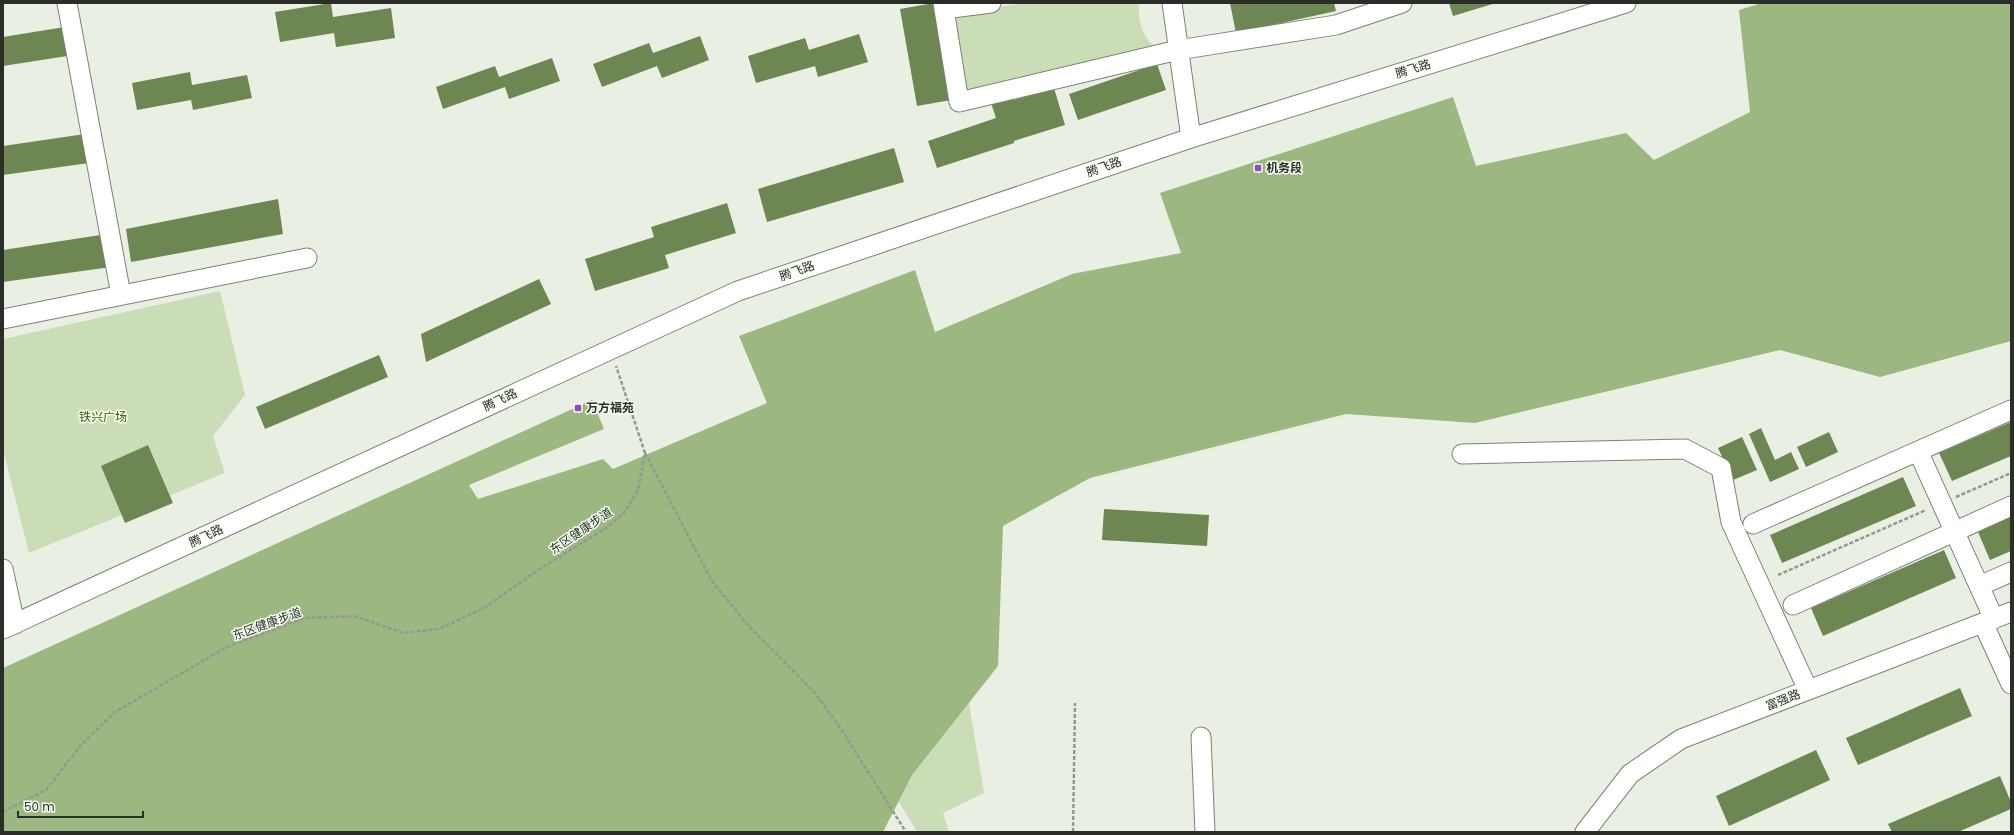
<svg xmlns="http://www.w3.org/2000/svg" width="2014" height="835" font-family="Poppins,'Noto Sans SC',sans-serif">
  <rect width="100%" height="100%" fill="#e9f0e3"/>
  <path fill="#caddb7" d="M1027,3H1139C1138,24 1142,34 1156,50L964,92L950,13Z
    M220,291L245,395L213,436L225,473L29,553L3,450V339Z
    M965,680L984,793L943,813L949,832H917L889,785Z"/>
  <path fill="#9cb780" d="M1762,3H2011V341L1880,377L1780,350L1475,423L1346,414L1090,478L1003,526L998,666L912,775L883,832H3V668L592,400L604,429L469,485L478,499L603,459L613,469L767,403L739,336L915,270L935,332L1072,274L1181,253L1160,193L1453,97L1476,166L1626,133L1654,160L1750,112L1739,10Z"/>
  <path fill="#6d8652" d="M331,3L333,17L391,8L395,38L336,47L334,33L280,42L275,12Z
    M934,3L951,100L917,106L900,9Z
    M1230,3H1334L1336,11L1236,33Z
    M1449,3H1496L1453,16Z
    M77,25L80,54L3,66V37Z
    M859,34L868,62L818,77L815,66L756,83L748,56L805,38L809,50Z
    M700,36L709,60L662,78L657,66L602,87L593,64L649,43L653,53Z
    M552,58L560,81L509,99L505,87L443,109L436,87L495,66L499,77Z
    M1157,64L1166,90L1078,120L1069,94Z
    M190,72L192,85L247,75L252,98L193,110L191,100L137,110L132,83Z
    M1054,88L1065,125L1014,141V143L937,168L928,141L996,118L990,100L1012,93L1014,100Z
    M85,134L89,163L3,175V146Z
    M894,148L904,182L767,222L758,189Z
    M278,199L283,234L131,262L126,229Z
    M727,203L736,233L665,255L669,268L595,291L585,259L654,237L651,227Z
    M107,234L111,267L3,282V250Z
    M539,279L551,304L426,362L421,334Z
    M379,355L388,377L265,429L256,407Z
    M2011,422V456L1952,481L1939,453Z
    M1761,428L1775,460L1791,452L1799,469L1770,482L1749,434Z
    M1829,432L1838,452L1806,467L1797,447Z
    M1742,437L1757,470L1733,480L1718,448Z
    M148,445L173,503L125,523L101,466Z
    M1903,477L1916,506L1782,563L1770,535Z
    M1104,509L1209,515L1207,546L1102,540Z
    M2011,517V551L1990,560L1978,532Z
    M1944,550L1956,578L1823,636L1811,608Z
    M1960,688L1972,716L1858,765L1846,738Z
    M1816,750L1830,780L1729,826L1716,796Z
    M2000,776L2011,802V809L1958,832H1892L1888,824Z"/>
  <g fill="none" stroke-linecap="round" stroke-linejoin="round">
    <defs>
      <path id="minor" d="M67,3L121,295
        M943,3L959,102L1178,50L1336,25L1402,3
        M1172,3L1191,138
        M944,9L991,3
        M3,319L307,258
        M1918,451L1994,619
        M1462,454L1685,449L1721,468L1731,522L1808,690
        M1753,524L2011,410
        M3,569L15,624
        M1979,586L2011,572
        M1793,605L2011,506
        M1983,623L2011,684
        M3,629L738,291L1191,138L1626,3
        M1201,737L1205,832
        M1585,832L1630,774L1681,739L2011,612"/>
    </defs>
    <use href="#minor" stroke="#7c8277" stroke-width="21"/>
    <path stroke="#949990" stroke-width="2.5" stroke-dasharray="4 2" stroke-linecap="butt" d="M645,453L712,581L746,623L816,694L841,729L906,832
      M1956,497L2011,473
      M1778,575L1926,510
      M3,812L46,790L81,745L115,712L227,647L305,618L354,616L404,633L439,629L484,608L541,568L605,529L624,513L638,490L645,453L616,366
      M1073,832L1075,703"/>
    <use href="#minor" stroke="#fff" stroke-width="19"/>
  </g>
  <g fill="#934dc1" stroke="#f6fdf0" stroke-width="1.5">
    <rect x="1254" y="164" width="8" height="8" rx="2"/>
    <rect x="574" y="404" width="8" height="8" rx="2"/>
  </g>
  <g text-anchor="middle" stroke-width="3" stroke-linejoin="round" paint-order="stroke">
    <g font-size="12" fill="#2a2d28" stroke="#f6fdf0">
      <text transform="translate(1413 69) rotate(-17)" y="4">腾飞路</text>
      <text transform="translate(1104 167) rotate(-19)" y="4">腾飞路</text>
      <text transform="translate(797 271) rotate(-19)" y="4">腾飞路</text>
      <text transform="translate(500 400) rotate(-25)" y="4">腾飞路</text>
      <text transform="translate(581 531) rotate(-34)" y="4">东区健康步道</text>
      <text transform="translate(206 536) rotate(-25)" y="4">腾飞路</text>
      <text transform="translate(267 624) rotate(-20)" y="4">东区健康步道</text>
      <text transform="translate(1783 700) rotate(-21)" y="4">富强路</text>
    </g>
    <g font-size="12" font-weight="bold" fill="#2a2d28" stroke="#f6fdf0" text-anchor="start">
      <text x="1266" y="172">机务段</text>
      <text x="586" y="412">万方福苑</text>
    </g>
    <g font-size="12" fill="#385702" stroke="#f6fdf0">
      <text x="103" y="421">铁兴广场</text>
    </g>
  </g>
  <rect width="2014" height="835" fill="none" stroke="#2a2d28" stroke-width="8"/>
  <path d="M18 811v6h125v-6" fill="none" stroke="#2a2d28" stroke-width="2"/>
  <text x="24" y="811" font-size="12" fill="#2a2d28" stroke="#f6fdf0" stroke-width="3" paint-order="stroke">50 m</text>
</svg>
